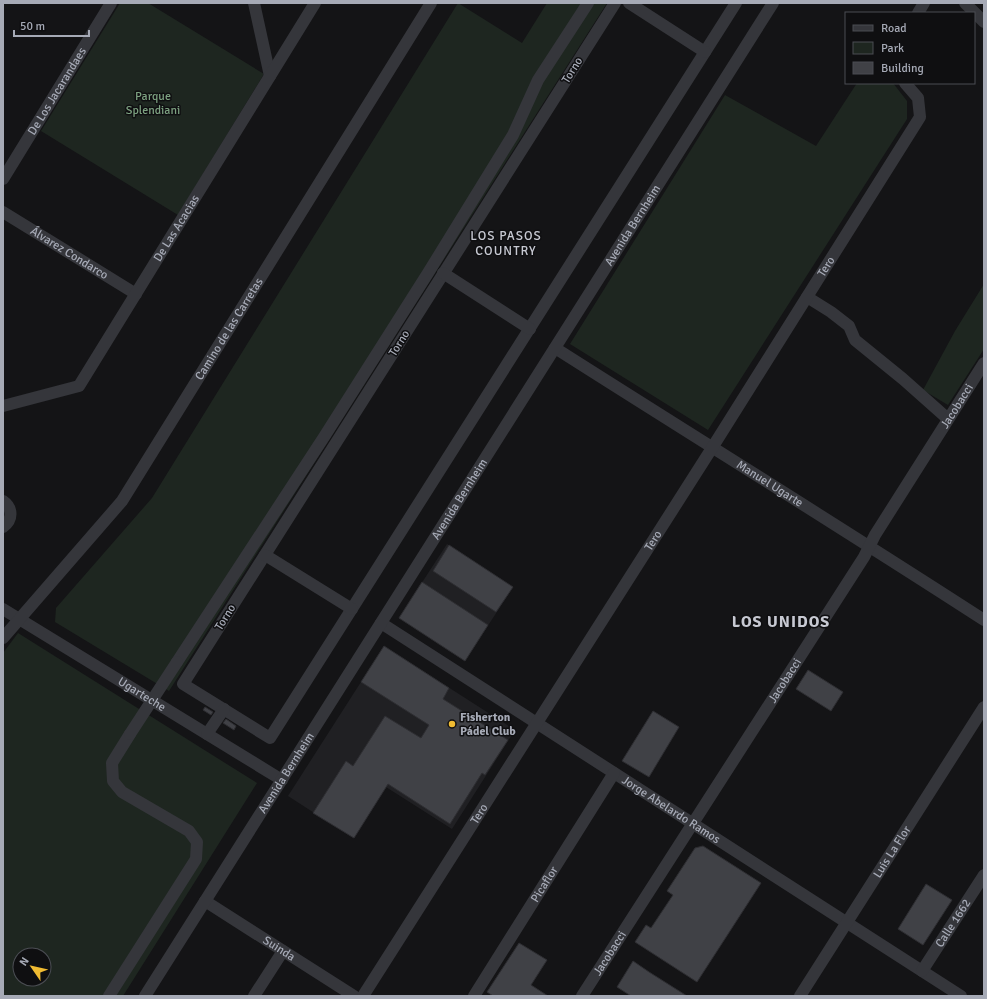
<svg xmlns="http://www.w3.org/2000/svg" width="987" height="999" font-family="Signika,sans-serif">
  <rect width="100%" height="100%" fill="#141416"/>
  <path fill="#202023" d="M447,544L513,587L465,661L399,618Z
    M384,646L515,730L452,829L386,787L353,838L288,796Z"/>
  <path fill="#1e2620" fill-rule="evenodd" d="M120,3H148L264,74L178,215L41,131Z
    M458,3L522,43L547,3H607L169,691L55,622L56,608L152,498Z
    M857,83H893L907,101V119L708,430L570,344L725,95L816,146Z
    M984,284V349L948,405L923,390L955,331Z
    M18,633L257,783L123,996H3V653ZM20,955H44V979H20Z"/>
  <path fill="#404146" stroke="#2e2e32" d="M449,545L513,587L496,612L433,571Z
    M422,582L488,625L465,661L399,618Z
    M384,646L449,688L443,699L508,740L485,775L482,773L450,824L388,784L354,838L313,813L346,761L353,766L385,716L421,738L429,725L361,682Z
    M808,670L843,692L831,711L796,689Z
    M205,707L213,712L211,715L203,710Z
    M653,711L679,727L649,777L622,761Z
    M226,719L236,726L234,730L223,723Z
    M703,846L761,883L697,982L635,942L646,925L651,928L673,895L667,891L695,848Z
    M926,884L952,900L923,945L898,929Z
    M519,943L547,960L531,985L548,996H493L487,992Z
    M633,961L649,972L687,996H631L617,987Z"/>
  <g fill="none" stroke-linecap="round" stroke-linejoin="round">
    <g stroke="#35363b" stroke-width="12">
      <path d="M254,3L270,76"/>
      <path d="M615,3L183,684L270,738L736,3"/>
      <path d="M629,3L705,52"/>
      <path d="M965,3L984,22"/>
      <path d="M918,13L924,3"/>
      <path id="s1" d="M3,179L111,3"/>
      <path id="s2" d="M3,212L136,294"/>
      <path d="M443,273L530,329"/>
      <path d="M807,297L831,312L849,326L855,340L903,379L948,419"/>
      <path id="s3" d="M555,348C698,439 842,528 984,620"/>
      <path id="s4" d="M3,406L79,386L315,3"/>
      <path d="M3,501C13,508 13,520 3,527"/>
      <path d="M265,555L352,609"/>
      <path id="s5" d="M3,609L282,780"/>
      <path id="s6" d="M381,623L961,996"/>
      <path id="s7" d="M3,638L122,501L431,3"/>
      <path d="M177,662L324,437L428,273L513,135L538,80L588,3"/>
      <path d="M207,734L224,709"/>
      <path id="s8" d="M205,901L354,996"/>
      <path id="s9" d="M922,971L984,875"/>
      <path d="M109,996L196,859L197,842L189,831L122,792L113,781L112,763L130,734"/>
      <path id="s10" d="M145,996L773,3"/>
      <path d="M254,996L283,951"/>
      <path id="s11" d="M363,996L712,448L920,117L918,98L905,83"/>
      <path id="s12" d="M474,996L614,773"/>
      <path id="s13" d="M582,996L864,557L875,535L984,363"/>
      <path id="s14" d="M800,996L984,707"/>
    </g>
    <path stroke="#35363b" stroke-width="12" d="M130,734L177,662"/>
  </g>
  <circle fill="#f0bb32" stroke="#0f0f11" stroke-width="1.5" cx="452" cy="724" r="4"/>
  <g text-anchor="middle" stroke-width="3" stroke-linejoin="round" paint-order="stroke">
    <g font-size="12" fill="#a6aab6" stroke="#0f0f11">
      <text transform="translate(572 70) rotate(-58)" y="4">Torno</text>
      <text dy="4" stroke="none"><textPath href="#s1" startOffset="103">De Los Jacarandaes</textPath></text>
      <text dy="4" stroke="none"><textPath href="#s10" startOffset="912">Avenida Bernheim</textPath></text>
      <text dy="4" stroke="none"><textPath href="#s4" startOffset="264">De Las Acacias</textPath></text>
      <text dy="4" stroke="none"><textPath href="#s2" startOffset="78">Álvarez Condarco</textPath></text>
      <text dy="4" stroke="none"><textPath href="#s11" startOffset="864">Tero</textPath></text>
      <text dy="4" stroke="none"><textPath href="#s7" startOffset="384">Camino de las Carretas</textPath></text>
      <text transform="translate(399 343) rotate(-58)" y="4">Torno</text>
      <text dy="4" stroke="none"><textPath href="#s13" startOffset="699">Jacobacci</textPath></text>
      <text dy="4" stroke="none"><textPath href="#s3" startOffset="254">Manuel Ugarte</textPath></text>
      <text dy="4" stroke="none"><textPath href="#s10" startOffset="588">Avenida Bernheim</textPath></text>
      <text dy="4" stroke="none"><textPath href="#s11" startOffset="540">Tero</textPath></text>
      <text transform="translate(225 617) rotate(-58)" y="4">Torno</text>
      <text dy="4" stroke="none"><textPath href="#s13" startOffset="375">Jacobacci</textPath></text>
      <text dy="4" stroke="none"><textPath href="#s5" startOffset="163">Ugarteche</textPath></text>
      <text dy="4" stroke="none"><textPath href="#s10" startOffset="264">Avenida Bernheim</textPath></text>
      <text dy="4" stroke="none"><textPath href="#s6" startOffset="345">Jorge Abelardo Ramos</textPath></text>
      <text dy="4" stroke="none"><textPath href="#s11" startOffset="216">Tero</textPath></text>
      <text dy="4" stroke="none"><textPath href="#s14" startOffset="171">Luis La Flor</textPath></text>
      <text dy="4" stroke="none"><textPath href="#s12" startOffset="132">Picaflor</textPath></text>
      <text dy="4" stroke="none"><textPath href="#s9" startOffset="57">Calle 1662</textPath></text>
      <text dy="4" stroke="none"><textPath href="#s8" startOffset="88">Suinda</textPath></text>
      <text dy="4" stroke="none"><textPath href="#s13" startOffset="51">Jacobacci</textPath></text>
    </g>
    <g font-size="12" fill="#7da181" stroke="#0f0f11">
      <text x="153" y="100">Parque<tspan x="153" dy="14">Splendiani</tspan></text>
    </g>
    <g font-size="12" font-weight="bold" fill="#a6aab6" stroke="#0f0f11" text-anchor="start">
      <text x="460" y="721">Fisherton<tspan x="460" dy="14">Pádel Club</tspan></text>
    </g>
    <g font-size="13" letter-spacing="1" fill="#c7c9d2" stroke="#0f0f11">
      <text x="506" y="240">LOS PASOS<tspan x="506" dy="15">COUNTRY</tspan></text>
    </g>
    <g font-size="16" font-weight="bold" letter-spacing="1" fill="#c7c9d2" stroke="#0f0f11">
      <text x="781" y="627">LOS UNIDOS</text>
    </g>
  </g>
  <rect width="987" height="999" fill="none" stroke="#a6aab6" stroke-width="8"/>
  <rect x="845" y="12" width="130" height="72" fill="#0f0f11" stroke="#4b4d53"/>
  <rect x="853" y="25" width="20" height="6" fill="#35363b" stroke="#4b4d53"/>
  <text x="881" y="32" font-size="12" fill="#a6aab6">Road</text>
  <rect x="853" y="42" width="20" height="12" fill="#1e2620" stroke="#4b4d53"/>
  <text x="881" y="52" font-size="12" fill="#a6aab6">Park</text>
  <rect x="853" y="62" width="20" height="12" fill="#404146" stroke="#4b4d53"/>
  <text x="881" y="72" font-size="12" fill="#a6aab6">Building</text>
  <g transform="translate(32 967) rotate(304)"><circle r="19" fill="#0f0f11" stroke="#4b4d53"/>
  <path d="M0-3L7 15L0 10L-7 15Z" fill="#f0bb32"/>
  <text y="-6" font-size="11" font-weight="bold" text-anchor="middle" fill="#a6aab6">N</text>
  </g>
  <path d="M14 30v6h75v-6" fill="none" stroke="#a6aab6" stroke-width="2"/>
  <text x="20" y="30" font-size="12" fill="#a6aab6" stroke="#0f0f11" stroke-width="3" paint-order="stroke">50 m</text>
</svg>
